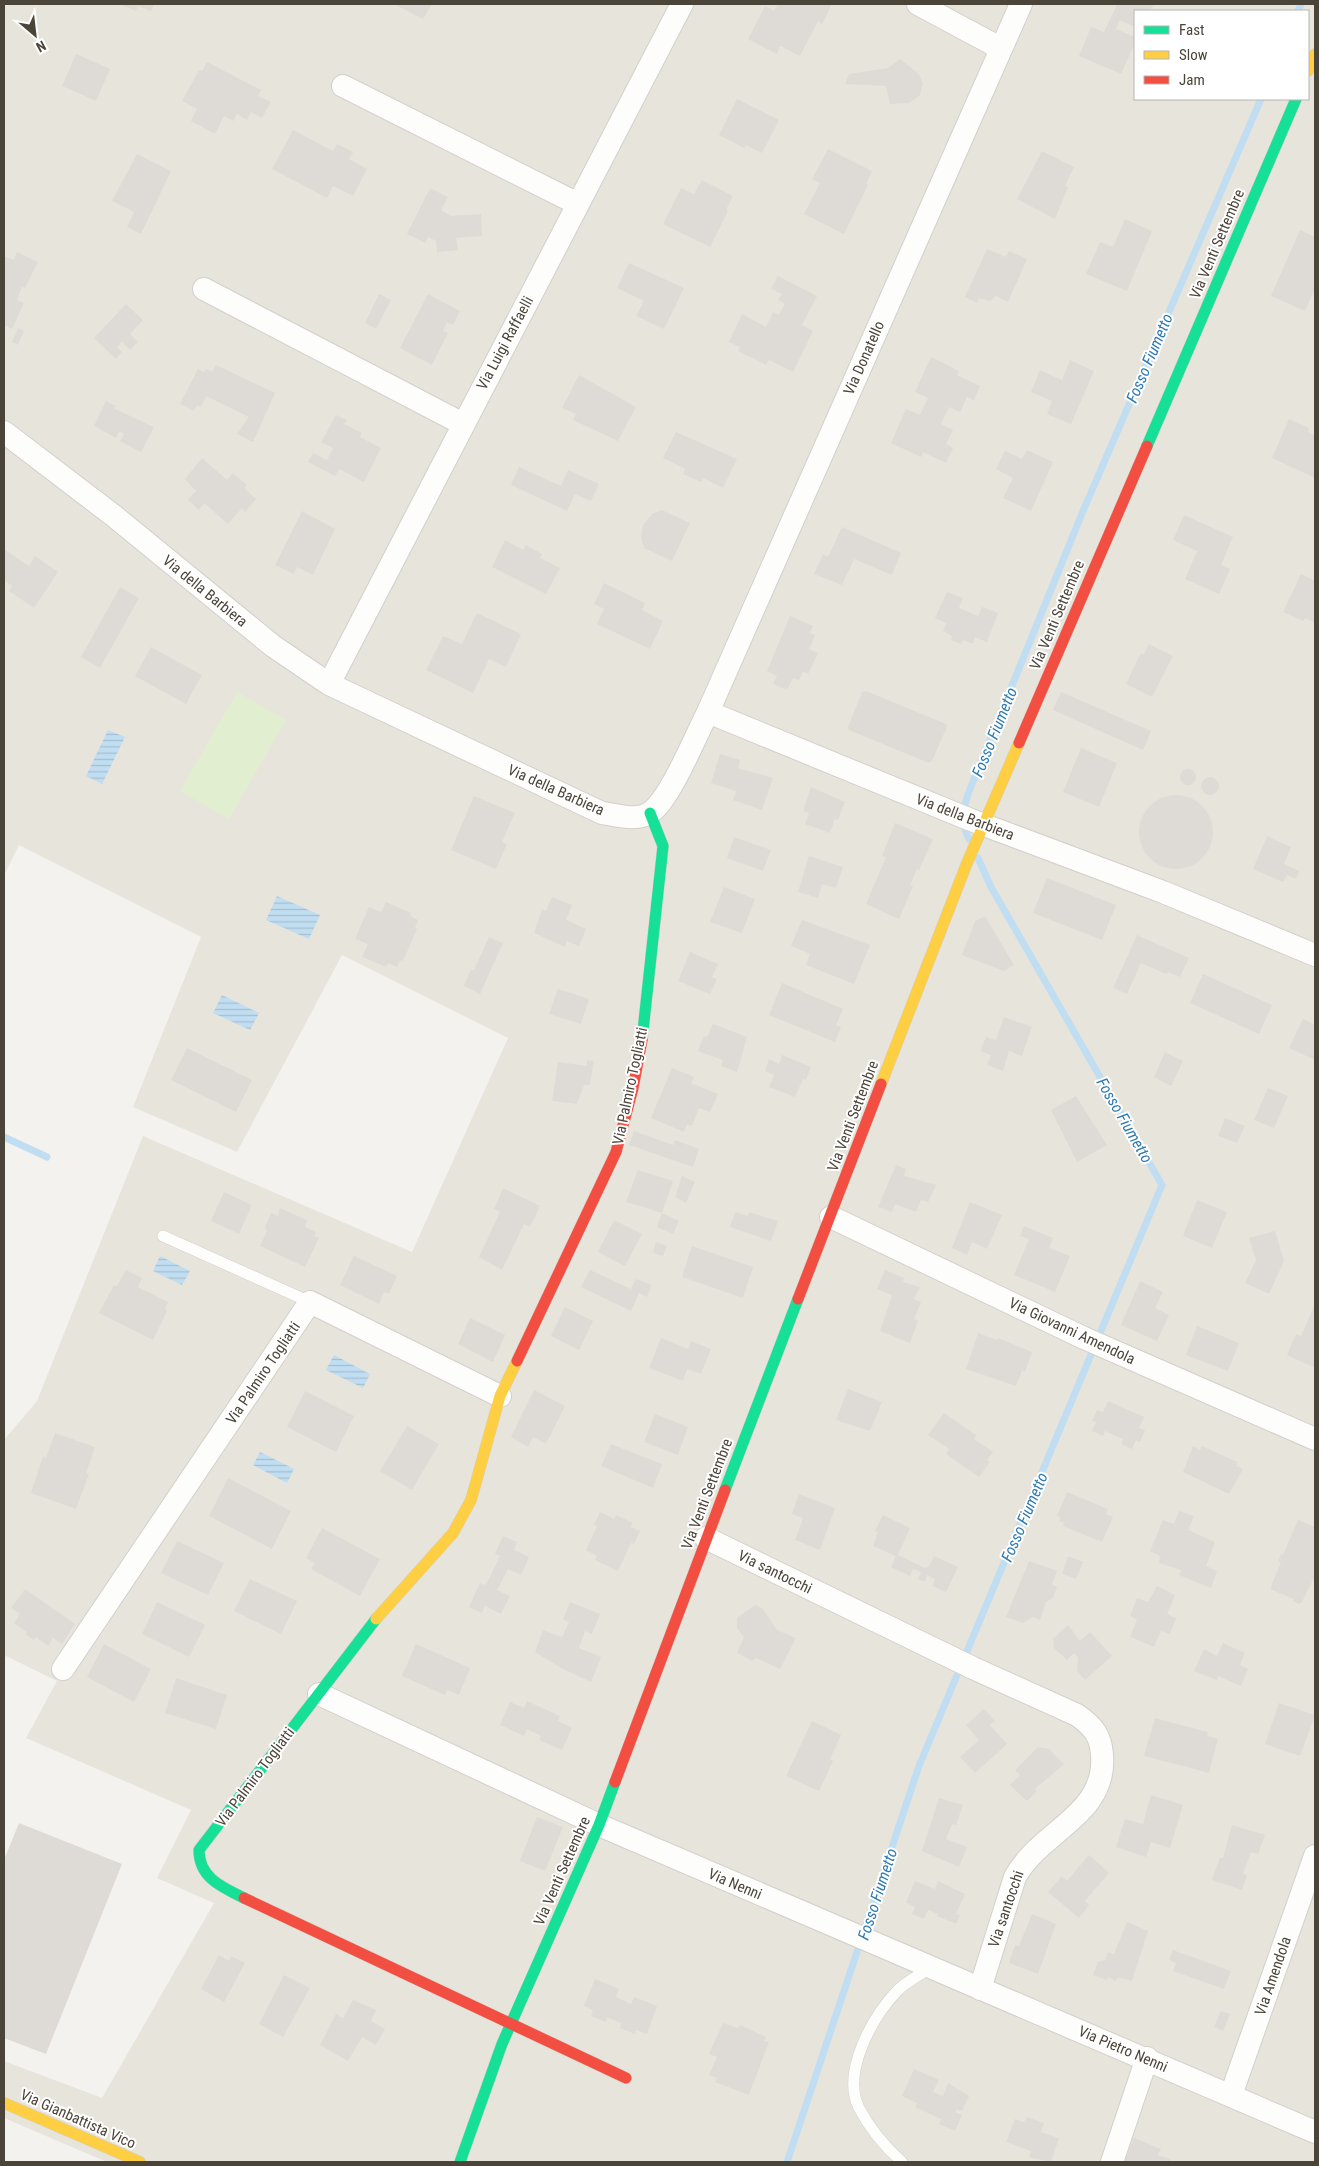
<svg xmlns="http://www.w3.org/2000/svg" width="1319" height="2166" font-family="'Roboto Condensed',sans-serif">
  <defs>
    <pattern id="water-rules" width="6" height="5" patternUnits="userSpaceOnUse" patternTransform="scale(1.25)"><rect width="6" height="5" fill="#c0ddf1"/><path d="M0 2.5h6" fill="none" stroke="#a6bfcf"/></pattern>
  </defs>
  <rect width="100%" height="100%" fill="#f4f2ee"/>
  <path fill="#e7e4dc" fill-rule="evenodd" d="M4,4H1315V2162H107L4,2118V2061L102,2098L214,1903L157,1878L191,1810L26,1738L57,1681L4,1655V1440L37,1401L143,1136L412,1252L508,1038L342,955L237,1152L133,1107L201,937L19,845L4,875ZM1135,11H1308V99H1135Z"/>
  <path fill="#e1eecf" d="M237,692L286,720L229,819L180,791Z"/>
  <path fill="url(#water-rules)" d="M108,730L125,737L102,784L86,776Z
    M277,896L320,915L309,939L266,920Z
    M222,995L259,1013L250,1030L213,1013Z
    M160,1256L190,1271L182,1285L153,1271Z
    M334,1355L370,1374L363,1388L326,1370Z
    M260,1452L294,1469L287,1483L253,1465Z"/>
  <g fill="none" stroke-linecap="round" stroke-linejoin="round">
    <path stroke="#c0ddf1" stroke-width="7" d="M1298,11L1301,4
      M969,839C960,822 963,807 970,789L1083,511L1261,99
      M4,1137L47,1157
      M787,2162L919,1766L1162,1185L991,887L978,858"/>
  </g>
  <path fill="#dedbd6" d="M119,4H154L151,11L138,6L136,11Z
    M394,4H432L423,19Z
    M778,4H832L822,24L818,21L800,56L780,46L777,54L748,39L765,6L774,11Z
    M1113,4H1154L1150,11H1135V27L1120,20L1116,29L1135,37V43L1121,74L1079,56L1091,27L1104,32L1117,5Z
    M76,54L110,69L96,101L62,86Z
    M900,59L919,74L923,84L920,95L909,103L890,104L886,86L845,84L849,74L888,68Z
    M207,62L261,90L258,96L271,102L262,118L251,112L247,120L237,114L233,121L224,116L215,134L191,121L197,109L182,101L199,70L202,71Z
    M737,99L779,120L762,153L746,145L744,148L719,135Z
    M293,130L333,151L337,144L353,152L349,159L367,169L353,196L333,186L327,198L272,169Z
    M828,149L872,171L866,184L868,185L844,234L804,214L820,183L812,179Z
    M1042,151L1074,167L1065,186L1068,187L1055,219L1017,199Z
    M137,154L171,171L141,234L127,227L134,212L112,201Z
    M702,180L733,196L726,210L728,211L710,247L663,224L681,188L694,194Z
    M430,188L448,197L441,210L451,216L481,214L482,236L456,238L458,250L437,252L436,241L428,237L425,243L407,234Z
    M1125,219L1152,231L1127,291L1086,274L1100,242L1113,247Z
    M1300,230L1315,237V288L1305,311L1271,296Z
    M987,249L1006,257L1009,251L1027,259L1008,302L996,296L990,301L979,298L977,303L965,297Z
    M17,252L38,262L25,288L22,287L17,300L24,303L12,329L4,325V256L14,260Z
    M629,263L684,288L664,329L636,316L644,301L617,288Z
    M778,276L817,296L802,325L813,331L793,372L769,360L766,365L738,351L740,347L729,342L742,314L766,327L773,312L779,315L785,304L778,300L782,294L771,289Z
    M379,294L391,300L376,329L365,323Z
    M428,294L460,311L453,325L447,322L443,331L448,333L432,365L400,348Z
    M126,304L143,320L130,334L138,342L130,350L122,342L117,347L122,352L116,359L94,338Z
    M18,328L24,331L18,345L12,342Z
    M931,357L959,371L957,375L980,386L974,400L967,397L960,412L949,407L941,424L953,430L946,444L953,448L946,463L923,452L921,457L891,443L906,409L920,415L928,398L915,392Z
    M1070,360L1094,371L1071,424L1047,414L1052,401L1031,392L1040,370L1062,380Z
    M216,365L275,393L253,442L237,434L249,417L206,396L201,407L197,405L194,411L180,404L198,369L204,372L206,369L212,372Z
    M579,375L636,407L618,441L573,420L576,414L562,408Z
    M106,401L116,406L115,409L154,427L141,452L120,441L124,434L119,431L116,438L94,426Z
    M336,415L347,420L344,424L362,433L360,437L381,448L364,482L339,469L335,476L308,462L313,453L327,460L333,448L321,442Z
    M1289,419L1309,428L1308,432L1315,435V478L1272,458Z
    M676,432L737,459L723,488L703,478L701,482L683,474L685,469L663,458Z
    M1027,450L1053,462L1031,511L1003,498L1013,478L996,469L1005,451L1022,459Z
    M202,458L227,480L233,473L247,485L244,488L256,499L245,512L242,508L228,524L204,503L199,510L188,500L196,491L185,479Z
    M519,467L561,486L568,470L599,484L591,501L575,494L567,511L511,485Z
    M662,510L690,523L672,561L644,548L641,538L643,525L652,514Z
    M302,511L335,529L313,575L297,567L294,574L275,565Z
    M1184,515L1233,537L1221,565L1230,569L1219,594L1185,579L1197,551L1173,540Z
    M842,527L901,553L892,575L854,559L842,585L814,574L823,554L828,557Z
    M505,540L523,550L526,545L542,554L540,558L560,568L546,594L492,567Z
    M4,549L29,566L35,556L58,572L34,608L9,591L12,586L4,580Z
    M1301,574L1315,581V623L1305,618L1303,621L1283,612Z
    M604,583L645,603L642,610L663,621L650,649L597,624L604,609L594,604Z
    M120,587L139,598L100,668L81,657Z
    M947,592L963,598L959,608L978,616L982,607L998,613L987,642L975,637L973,644L963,640L961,644L951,640L952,636L943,631L946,623L935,618Z
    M477,613L521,634L506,667L489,659L473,693L426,670L443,636L462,644Z
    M790,616L813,626L810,633L815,635L809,649L818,653L808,674L803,671L799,680L793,678L788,688L785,689L773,684L777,676L767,671Z
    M1149,644L1173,656L1152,697L1126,684L1141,653L1144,654Z
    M151,647L202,675L186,704L135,676Z
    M866,691L946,724L947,727L932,761L929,763L849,730L848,727L862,692Z
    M1061,692L1151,731L1143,750L1053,710Z
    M1081,748L1117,763L1099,807L1063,792Z
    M720,754L740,760L738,768L773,778L762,810L733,800L736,791L711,783Z
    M1180 777a8 8 0 1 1 16 0a8 8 0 1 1-16 0Z
    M1201 786a9 9 0 1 1 18 0a9 9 0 1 1-18 0Z
    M811,787L845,802L838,820L835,819L830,833L805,824L809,813L803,811Z
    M1139 832a37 37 0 1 1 74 0a37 37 0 1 1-74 0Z
    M474,796L515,813L502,842L507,844L496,869L451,850Z
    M895,823L933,839L919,870L917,869L910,885L913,886L899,919L866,904L886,857L882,856Z
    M1267,836L1291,847L1284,864L1299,871L1296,879L1287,875L1283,882L1253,869Z
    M734,837L771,850L763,871L727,858Z
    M809,856L843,867L836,888L822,884L818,898L798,892Z
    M1047,878L1116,905L1102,940L1033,913Z
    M724,887L755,899L742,933L710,922Z
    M552,897L572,905L566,920L586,929L579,946L567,941L565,947L534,933L542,909L546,911Z
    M386,902L411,913L410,916L418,920L415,928L417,929L403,961L400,960L397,967L388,963L386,967L362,957L368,944L355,939L369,907L381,912Z
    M985,916L1014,965L1004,971L962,955L975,921Z
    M802,920L870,945L854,984L806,965L810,954L791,946Z
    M1137,935L1189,958L1180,977L1168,972L1166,974L1141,963L1127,994L1113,988Z
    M489,937L503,943L480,994L464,986L471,969L474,970Z
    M690,952L718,964L712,977L717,979L710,994L678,981Z
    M1203,974L1272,1005L1259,1034L1190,1003Z
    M782,983L843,1009L836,1025L841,1027L835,1042L769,1015Z
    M558,989L589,999L581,1024L549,1014Z
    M1004,1017L1032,1027L1022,1056L1009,1051L1003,1071L987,1065L991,1055L980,1051L986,1037L996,1040Z
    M1303,1019L1315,1025V1060L1289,1048Z
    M713,1024L747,1037L737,1072L721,1066L723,1060L698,1051L704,1036L707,1037Z
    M187,1048L252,1080L236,1112L171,1080Z
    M1165,1052L1183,1061L1171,1086L1154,1077Z
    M782,1055L811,1067L806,1080L803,1079L795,1097L769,1087L774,1075L765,1071L769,1059L779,1064Z
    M587,1060L594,1061L590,1085H584L577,1104L552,1101L558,1062L587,1066Z
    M672,1068L694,1077L691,1083L718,1094L710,1112L699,1108L692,1126L687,1124L684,1132L651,1118Z
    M1268,1088L1288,1096L1274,1128L1254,1120Z
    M1076,1096L1107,1145L1077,1162L1051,1110Z
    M1225,1118L1245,1126L1237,1143L1218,1136Z
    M634,1131L673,1145L675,1140L699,1149L693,1167L629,1145Z
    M896,1165L906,1169L904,1176L936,1185L928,1202L921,1200L916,1212L895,1204L892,1212L878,1207Z
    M638,1170L673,1181L662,1213L626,1202Z
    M682,1176L695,1182L686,1203L675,1197Z
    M503,1188L540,1206L530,1227L524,1224L502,1270L479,1257L500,1212L494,1209Z
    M224,1192L252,1205L239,1234L211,1221Z
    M1197,1200L1227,1212L1212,1248L1183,1236Z
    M970,1202L1002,1215L987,1249L972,1242L967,1255L952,1248Z
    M280,1208L307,1220L305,1227L316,1232L314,1236L319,1238L305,1267L260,1246L267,1231L265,1227L271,1213L278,1216Z
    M735,1212L748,1216L749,1212L778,1221L771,1241L730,1227Z
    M662,1213L679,1221L673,1234L657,1227Z
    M614,1220L642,1234L625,1266L598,1252Z
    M1024,1226L1053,1238L1049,1248L1070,1256L1055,1292L1014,1275L1029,1239L1020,1236Z
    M1275,1231L1284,1261L1269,1294L1245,1283L1256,1260L1249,1238Z
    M656,1242L667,1246L663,1256L653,1253Z
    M692,1246L753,1267L743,1298L682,1277Z
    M354,1256L397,1276L389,1294L384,1292L379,1304L340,1285Z
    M126,1270L142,1278L138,1287L168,1302L165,1309L167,1311L153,1340L99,1313L114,1285L117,1286Z
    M590,1270L631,1289L636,1279L652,1285L647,1297L639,1293L631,1311L581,1287Z
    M885,1270L904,1278L903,1282L920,1287L914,1299L921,1302L914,1319L918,1321L910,1343L880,1331L892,1295L877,1289Z
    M1140,1281L1163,1292L1155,1308L1169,1315L1157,1341L1121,1325Z
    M1315,1304V1368L1287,1355L1296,1334L1301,1336Z
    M565,1307L593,1321L579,1350L551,1336Z
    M470,1318L505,1335L493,1362L458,1344Z
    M1197,1326L1239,1343L1228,1371L1186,1355Z
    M978,1333L998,1340V1338L1032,1352L1025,1372L1022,1371L1016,1386L966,1369Z
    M661,1338L688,1349L691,1341L711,1349L701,1374L687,1369L683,1381L649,1368Z
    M848,1389L882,1402L870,1431L836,1420Z
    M534,1390L565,1406L546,1444L533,1437L528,1447L511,1437Z
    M305,1391L354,1416L336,1452L287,1427Z
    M1108,1401L1144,1417L1139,1428L1145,1430L1140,1442L1136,1440L1132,1449L1121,1444L1123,1439L1105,1431L1103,1436L1092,1431L1096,1422L1092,1421L1097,1410L1103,1412Z
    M944,1413L976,1435L974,1439L993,1452L987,1460L990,1462L979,1477L946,1454L949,1449L928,1435Z
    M655,1414L688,1427L678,1455L644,1442Z
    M407,1426L439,1444L412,1490L380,1471Z
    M55,1433L95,1447L86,1473L89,1474L76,1509L31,1493L43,1456L46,1458Z
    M611,1444L662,1464L653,1488L601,1466Z
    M1193,1446L1200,1450L1202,1446L1237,1462L1236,1466L1243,1469L1229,1494L1183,1472Z
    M228,1478L291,1511L272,1549L209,1516Z
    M1067,1492L1108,1509L1106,1514L1113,1517L1102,1542L1063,1526L1064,1523L1059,1521L1060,1517L1057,1516Z
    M799,1494L835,1508L820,1550L795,1540L803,1518L792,1514Z
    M1179,1511L1194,1516L1188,1530L1215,1542L1206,1566L1217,1571L1211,1588L1179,1575L1181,1570L1159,1563L1160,1556L1150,1551L1163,1520L1174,1524Z
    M600,1512L614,1519L616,1515L633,1523L630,1527L640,1531L634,1544L631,1543L618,1571L595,1560L597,1556L586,1550L597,1526L594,1525Z
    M883,1515L910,1528L898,1555L925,1568L929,1566L934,1556L958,1567L946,1592L932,1586L935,1579L927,1575L925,1582L918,1579L921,1572L913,1569L910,1576L891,1567L896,1556L873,1546L878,1532L875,1531Z
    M1298,1520L1315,1527V1576L1302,1602L1299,1604L1293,1601L1294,1599L1270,1589L1281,1562L1278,1561L1281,1554L1283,1555Z
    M322,1528L380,1559L360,1596L311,1569L315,1563L306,1558Z
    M503,1536L517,1542L514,1550L529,1557L521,1575L508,1569L497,1590L510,1596L501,1614L485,1606L482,1613L469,1607L480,1583L486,1585L500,1556L495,1554Z
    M177,1541L224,1563L208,1595L161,1573Z
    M1068,1556L1083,1562L1076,1579L1062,1574Z
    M1029,1561L1057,1571L1052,1584L1057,1587L1053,1598L1046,1602L1040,1620L1033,1617L1023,1623L1006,1617Z
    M250,1579L297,1601L281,1634L234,1611Z
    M1157,1586L1175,1595L1167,1614L1176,1618L1170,1634L1161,1631L1154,1647L1130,1637L1137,1620L1130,1616L1137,1598L1148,1602Z
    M25,1589L75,1624L62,1644L53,1638L48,1646L36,1637L34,1640L25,1634L27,1632L14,1623L20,1614L11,1608Z
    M157,1602L205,1625L189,1657L142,1634Z
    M570,1602L600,1614L592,1634L585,1631L579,1648L601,1657L591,1682L561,1668L535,1652L543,1630L562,1637L569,1622L563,1619Z
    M755,1605L762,1608L777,1630L796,1638L780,1669L756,1658L752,1661L737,1653L744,1637L737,1628V1618Z
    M1068,1625L1080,1641L1090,1632L1112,1656L1085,1680L1077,1671L1078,1658L1074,1653L1067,1660L1054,1648L1053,1639Z
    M1223,1643L1245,1653L1240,1665L1248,1669L1241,1686L1218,1676L1217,1680L1194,1671L1204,1649L1217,1656Z
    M104,1644L151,1669L134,1702L87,1677Z
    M416,1644L470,1668L459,1695L447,1690L445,1695L402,1676Z
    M176,1678L227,1695L216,1729L165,1713Z
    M527,1701L560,1716L558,1721L572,1728L562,1750L539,1740L541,1736L527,1729L524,1736L500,1725L510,1702L524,1708Z
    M1279,1703L1315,1715L1300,1756L1265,1744Z
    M984,1709L995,1721L990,1725L1007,1744L975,1773L960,1757L979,1740L966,1725Z
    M1155,1718L1208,1732L1207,1736L1218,1739L1209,1773L1144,1756Z
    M812,1721L841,1735L830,1759L833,1761L819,1791L786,1776Z
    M1038,1747L1049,1749L1064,1764L1035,1789L1037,1791L1027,1801L1010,1785L1020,1775L1015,1770Z
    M1151,1795L1183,1805L1170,1848L1151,1842L1146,1857L1116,1847L1125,1819L1143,1824Z
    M939,1798L963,1805L956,1825L952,1824L946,1839L967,1847L959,1867L922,1851Z
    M537,1817L563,1827L545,1871L520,1861Z
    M19,1823L122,1864L46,2054L4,2038V1860Z
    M1232,1825L1265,1835L1258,1854L1251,1852L1243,1874L1247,1875L1242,1890L1212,1880L1220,1857L1223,1858Z
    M1089,1855L1109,1873L1085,1901L1089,1905L1079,1918L1048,1892L1062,1876L1067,1881Z
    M915,1881L935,1889L938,1881L965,1894L956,1914L960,1915L956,1924L937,1916L938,1914L928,1910L924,1919L912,1914L915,1907L906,1902Z
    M1032,1914L1056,1924L1038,1974L1009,1963L1015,1945L1019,1946Z
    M1127,1922L1148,1931L1132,1981L1118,1977L1116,1981L1108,1977L1107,1980L1093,1975L1098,1962L1105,1960L1108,1952L1114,1954Z
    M1173,1950L1231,1971L1224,1989L1173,1971L1176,1963L1169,1960Z
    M219,1955L229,1961L231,1956L245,1963L224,2002L201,1989Z
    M284,1975L310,1988L283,2037L259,2024Z
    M595,1979L619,1989L616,1997L631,2004L634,1997L657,2006L647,2034L636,2030L635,2034L620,2028L621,2023L607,2017L606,2022L591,2016L593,2010L584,2006Z
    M353,2000L376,2010L371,2021L385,2029L376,2045L362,2037L348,2061L320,2045L336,2014L343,2018Z
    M1221,2011L1230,2014L1223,2031L1214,2027Z
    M723,2023L738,2028L740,2025L766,2037L764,2041L769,2042L749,2095L715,2082L717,2078L709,2075L717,2057L709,2054Z
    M914,2069L939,2080L933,2092L943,2096L948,2083L969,2096L962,2111L957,2109L955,2112L962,2115L955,2131L939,2124L941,2119L915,2107L917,2103L902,2096Z
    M1027,2117L1044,2123L1041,2132L1059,2138L1051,2162L1029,2157L1031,2151L1006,2142L1015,2119L1024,2122Z
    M1134,2138L1161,2149L1158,2155L1170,2159L1169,2162H1124Z"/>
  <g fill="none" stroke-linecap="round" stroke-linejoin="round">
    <defs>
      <path id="lane" d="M163,1236L310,1302
        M902,2162C885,2147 870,2129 859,2108C841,2072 873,2016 898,1990C907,1981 920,1975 930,1968"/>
      <path id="street" d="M918,4L1000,48
        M343,86L578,204
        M204,289L463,424
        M4,432L114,516L273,646L329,684L602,813C617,815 637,822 651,812C670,799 696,735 708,712L971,820L1163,892L1315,955
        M329,684L682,4
        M708,712L1021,4
        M831,1217L1084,1338L1315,1439
        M706,1538L973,1668L1077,1715C1093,1726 1101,1736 1102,1755C1107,1815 1041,1830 1015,1877L980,1989
        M63,1669L310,1302L500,1396
        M319,1694L599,1825L1315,2132
        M1231,2095L1315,1856
        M1112,2162L1147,2058"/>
      <path id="fast" d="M1147,446L1296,99
        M642,1040L663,846L650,813
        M725,1490L798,1299
        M244,1898C222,1887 199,1878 199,1850L376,1619
        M460,2162L502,2044L599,1825L615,1782"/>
      <path id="slow" d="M1308,71L1315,54
        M881,1084L967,863L1019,743
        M376,1619L453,1533L471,1500L500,1396L517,1361
        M4,2103L140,2162"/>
      <path id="jam" d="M1019,743L1147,446
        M798,1299L881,1084
        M517,1361L616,1152L633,1088L642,1040
        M615,1782L725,1490
        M244,1898L626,2078"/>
    </defs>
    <use href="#lane" stroke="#d2d0cb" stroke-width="12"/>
    <use href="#street" stroke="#d2d0cb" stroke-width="24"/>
    <use href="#fast" stroke="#d3cfc5" stroke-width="12"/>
    <use href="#slow" stroke="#d3cfc5" stroke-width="12"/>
    <use href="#jam" stroke="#d3cfc5" stroke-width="12"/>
    <use href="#lane" stroke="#fdfdfc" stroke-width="11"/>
    <use href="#street" stroke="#fdfdfc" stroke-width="22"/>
    <use href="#fast" stroke="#16e098" stroke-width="11"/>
    <use href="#slow" stroke="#ffcf43" stroke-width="11"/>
    <use href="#jam" stroke="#f24e42" stroke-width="11"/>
  </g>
  <g text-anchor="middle" stroke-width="4" stroke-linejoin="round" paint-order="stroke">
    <g font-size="15" fill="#4b4439" stroke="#fff">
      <text transform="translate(1217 244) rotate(-67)" y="5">Via Venti Settembre</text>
      <text transform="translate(505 343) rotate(-62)" y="5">Via Luigi Raffaelli</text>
      <text transform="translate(864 358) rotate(-66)" y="5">Via Donatello</text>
      <text transform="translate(205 591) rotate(39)" y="5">Via della Barbiera</text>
      <text transform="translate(1057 615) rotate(-67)" y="5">Via Venti Settembre</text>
      <text transform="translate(556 790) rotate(24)" y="5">Via della Barbiera</text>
      <text transform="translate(965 817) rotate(21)" y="5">Via della Barbiera</text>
      <text transform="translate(630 1086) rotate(-78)" y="5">Via Palmiro Togliatti</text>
      <text transform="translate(853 1116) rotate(-69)" y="5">Via Venti Settembre</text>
      <text transform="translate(1072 1331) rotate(25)" y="5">Via Giovanni Amendola</text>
      <text transform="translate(263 1373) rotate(-56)" y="5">Via Palmiro Togliatti</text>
      <text transform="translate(707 1494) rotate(-69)" y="5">Via Venti Settembre</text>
      <text transform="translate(775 1572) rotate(26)" y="5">Via santocchi</text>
      <text transform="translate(255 1777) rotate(-53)" y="5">Via Palmiro Togliatti</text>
      <text transform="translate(562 1871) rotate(-66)" y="5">Via Venti Settembre</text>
      <text transform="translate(735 1884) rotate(23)" y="5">Via Nenni</text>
      <text transform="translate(1006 1909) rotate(-71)" y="5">Via santocchi</text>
      <text transform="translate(1273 1976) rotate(-71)" y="5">Via Amendola</text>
      <text transform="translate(1123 2049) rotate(23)" y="5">Via Pietro Nenni</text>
      <text transform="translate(78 2119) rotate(24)" y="5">Via Gianbattista Vico</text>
    </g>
    <g font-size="16" font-style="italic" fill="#2e7ab2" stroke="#fff">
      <text transform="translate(1149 358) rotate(-67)" y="6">Fosso Fiumetto</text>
      <text transform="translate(994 732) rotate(-68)" y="6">Fosso Fiumetto</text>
      <text transform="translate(1125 1120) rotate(60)" y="6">Fosso Fiumetto</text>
      <text transform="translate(1024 1517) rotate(-67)" y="6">Fosso Fiumetto</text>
      <text transform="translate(877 1894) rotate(-72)" y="6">Fosso Fiumetto</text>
    </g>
  </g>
  <rect width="1319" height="2166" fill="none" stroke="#4b4439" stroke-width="10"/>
  <rect x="1134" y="10" width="175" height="90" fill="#ffffff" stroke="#b7b4b0"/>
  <rect x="1144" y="26" width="25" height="8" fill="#16e098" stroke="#b7b4b0"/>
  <text x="1179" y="35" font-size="15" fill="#4b4439">Fast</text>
  <rect x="1144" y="51" width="25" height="8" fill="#ffcf43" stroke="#b7b4b0"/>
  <text x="1179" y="60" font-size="15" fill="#4b4439">Slow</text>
  <rect x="1144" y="76" width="25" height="8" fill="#f24e42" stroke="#b7b4b0"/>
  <text x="1179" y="85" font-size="15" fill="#4b4439">Jam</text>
  <g transform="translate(35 35) rotate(152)" stroke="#ffffff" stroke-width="4" paint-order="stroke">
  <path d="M0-4L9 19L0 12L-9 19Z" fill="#4b4439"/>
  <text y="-8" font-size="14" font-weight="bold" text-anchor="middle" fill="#4b4439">N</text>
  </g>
</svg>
